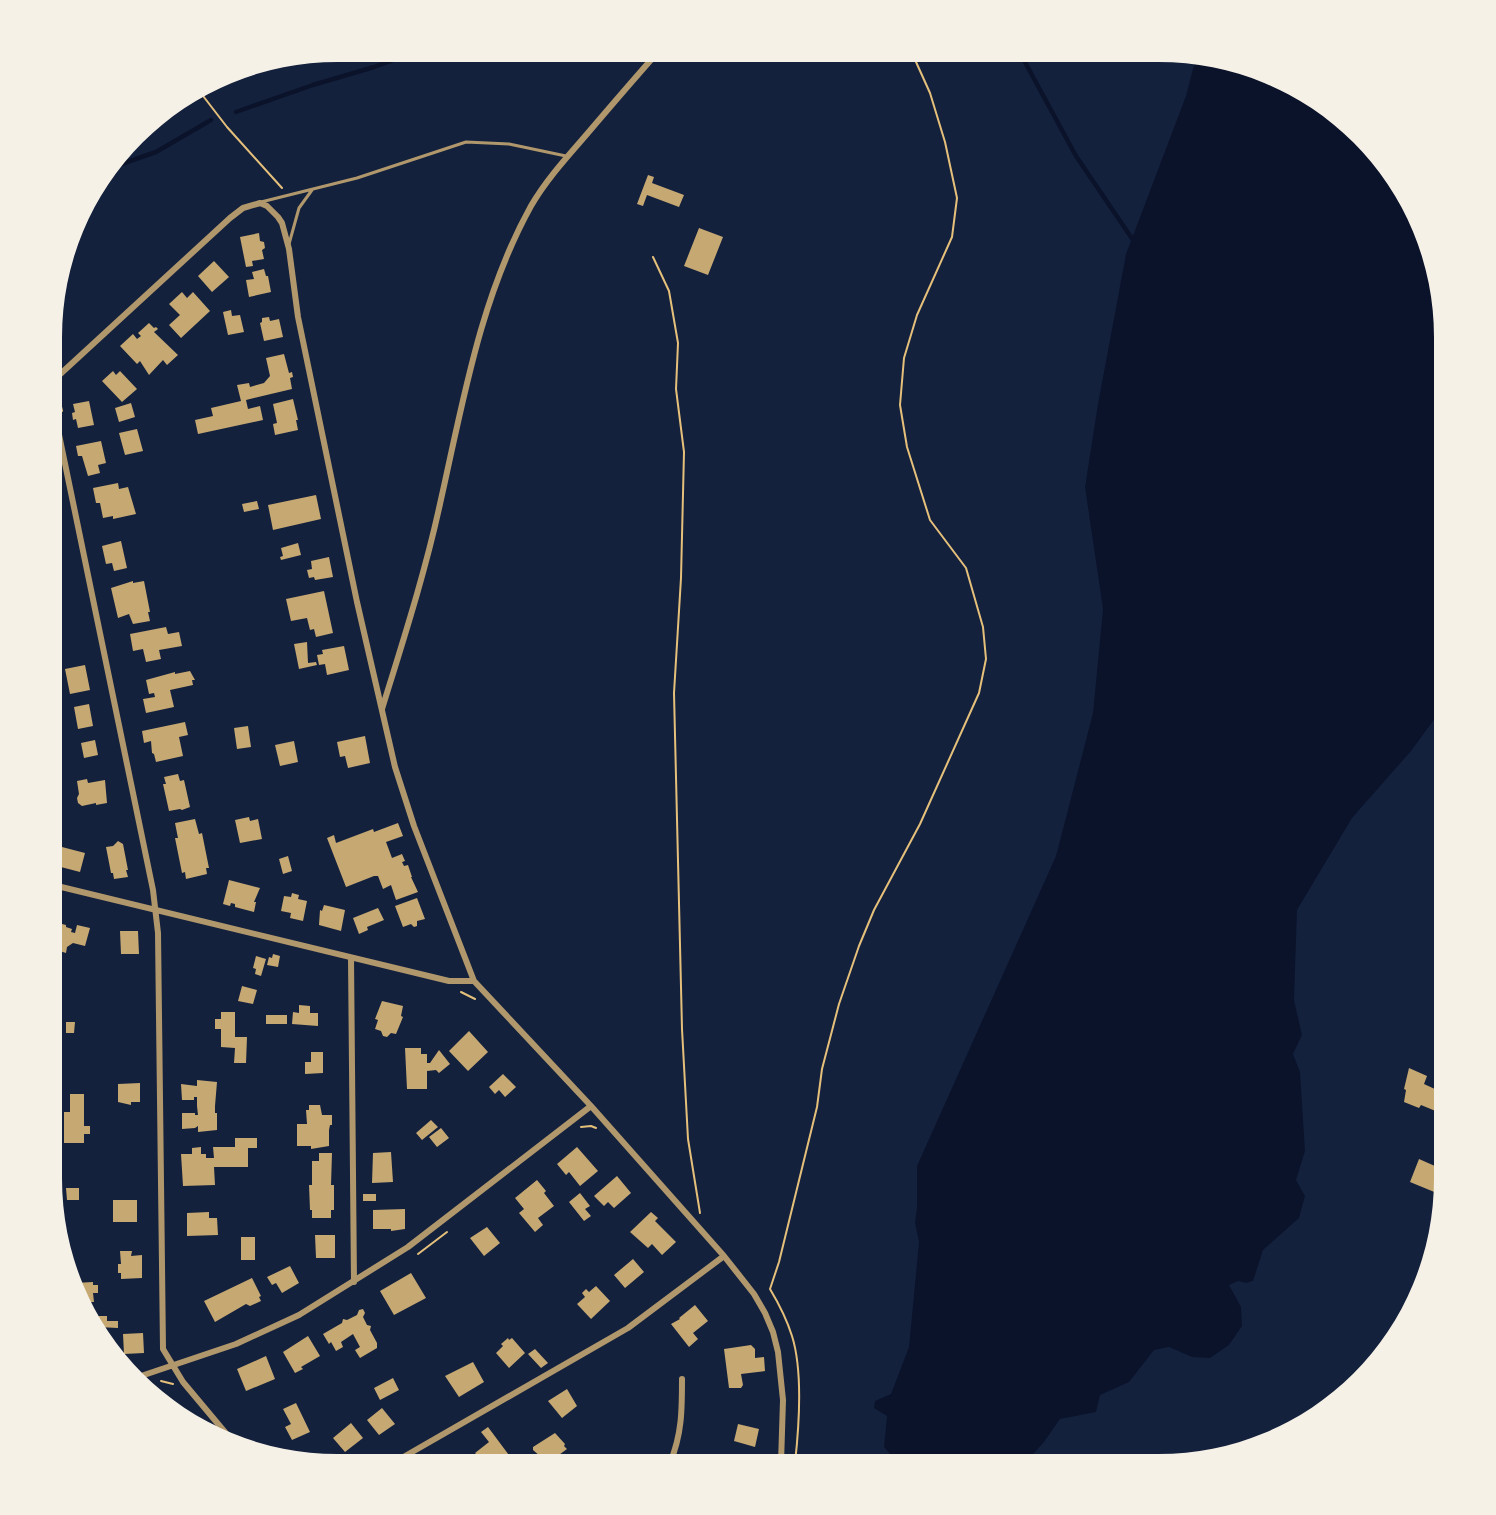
<svg xmlns="http://www.w3.org/2000/svg" width="1496" height="1515" font-family="Helvetica,sans-serif">
  <rect width="100%" height="100%" fill="#14213d"/>
  <path fill="#0b132b" d="M1197,53L1302,89L1386,163L1430,244L1444,318V706L1411,751L1352,818L1297,910L1294,1000L1302,1035L1293,1054L1300,1072L1305,1151L1296,1180L1305,1196L1299,1218L1263,1250L1253,1281L1246,1283L1238,1281L1229,1285L1241,1307L1242,1326L1229,1345L1210,1358L1192,1357L1169,1347L1154,1350L1129,1382L1100,1395L1096,1412L1060,1419L1044,1442L1025,1463H898L884,1447L887,1416L874,1408L875,1401L891,1394L909,1347L919,1242L915,1223L917,1207V1166L1056,856L1093,713L1103,609L1085,487L1098,404L1126,254L1186,96Z"/>
  <g fill="none" stroke-linecap="round" stroke-linejoin="round">
    <path stroke="#0b132b" stroke-width="4.5" d="M1020,53L1076,156L1135,243
      M236,112L313,85L374,67L419,51
      M110,168L156,152L211,120"/>
  </g>
  <path fill="#c6a872" d="M648,175L654,177L652,183L684,195L679,207L647,195L643,206L637,204Z
    M699,228L723,237L708,275L684,266Z
    M259,233L260,241L264,242L265,248L262,250L264,259L252,261L253,266L246,267L240,237Z
    M214,261L229,277L212,292L198,276Z
    M264,269L266,276H268L271,292L249,297L246,280L254,279L252,272Z
    M182,292L187,298L193,292L210,311L181,338L169,325L180,315L169,304Z
    M231,310L232,316L240,315L244,332L228,335L223,312Z
    M269,317L270,321L279,319L283,337L264,341L260,323L262,322V318Z
    M149,323L154,328L156,327L158,329L154,332L178,355L167,365L163,360L149,375L140,361L137,364L120,346L133,334L137,339L141,336L138,333Z
    M284,354L289,373L292,372L293,377L290,378L292,389L246,400L248,409L260,406L263,420L198,434L195,420L213,416L211,408L241,401L237,385L249,383L250,387L264,383L270,376L266,358Z
    M113,371L116,375L120,371L137,389L122,402L102,381Z
    M293,399L298,420H296L298,430L275,435L273,424L277,423L273,404Z
    M89,401L94,425L78,428L76,419L73,420L72,413L75,412L73,404Z
    M131,403L135,417L119,422L115,408Z
    M137,429L143,451L125,455L119,433Z
    M101,441L106,463L98,465L100,473L88,476L82,456H78L76,446Z
    M118,483L119,489L128,487L136,514L113,519V516L103,518L100,503H96L93,488Z
    M316,495L321,519L273,530L268,505Z
    M257,501L259,509L244,512L242,504Z
    M121,541L127,568L114,571L112,563L106,564L102,546Z
    M298,543L301,555L281,560L280,557L283,556L281,548Z
    M329,557L333,577L315,580L314,577L309,578L307,570L312,569L311,561Z
    M133,581V583L144,581L150,612H148L150,621L133,624L129,614L118,618L111,588Z
    M324,591L333,633L316,637L314,629L310,630L307,618L291,621L286,599Z
    M166,627L168,634L179,632L182,646L159,650L161,659L146,662L143,649L133,651L130,634Z
    M307,642L308,663L316,662L317,665L299,669L294,644Z
    M344,646L349,670L327,675L325,664L319,665L317,655L323,654L322,650Z
    M85,665L90,690L70,694L65,669Z
    M190,671L195,680H192L193,685L170,690L174,707L146,713L143,699L155,697L154,693L149,694L146,680L175,672V674Z
    M89,704L93,726L78,729L74,707Z
    M185,722L188,735L179,737L183,756L156,762L154,754L152,753L151,741L144,743L142,731Z
    M248,726L251,747L237,749L234,728Z
    M365,736L370,763L348,768L345,756L340,757L337,742Z
    M95,740L98,755L84,758L81,743Z
    M294,741L298,762L280,766L275,745Z
    M178,774L180,781L184,780L190,807L182,810L180,809L169,811L163,784H166L164,777Z
    M87,779L88,783L105,780L107,803L96,805V803L82,806L78,803L77,798L79,794L77,781Z
    M249,817L250,821L258,819L262,839L240,843L235,820Z
    M195,819L199,834L202,833L209,868H206L207,874L186,879L185,872L182,873L175,838H178L175,823Z
    M398,823L403,836L386,842L392,858L402,854L405,861L402,862L404,866L408,865L412,877H411L418,892L396,900L391,885L383,889L378,876H374L346,887L327,838L334,835L336,843L373,829L374,832Z
    M118,841L123,844L128,870H126L128,877L114,879L113,873H111L106,847L113,846Z
    M62,847L85,853L80,872L57,866Z
    M288,856L292,871L283,874L279,859Z
    M229,880L260,888L254,902H256L254,912L235,907V904L231,903L230,906L223,904Z
    M292,893L299,895L298,899L307,901L303,921L290,918L291,913L281,911L284,896L291,897Z
    M417,898L425,919L417,921V926L414,927L411,924L403,927L395,906Z
    M324,905L345,910L341,931L319,925L320,910L322,911Z
    M378,908L384,920L367,927L368,930L359,934L353,918Z
    M58,923L66,925V927L72,929L71,932L75,933L77,925L90,928L85,946L73,943L67,947L66,953L53,949Z
    M120,931H138L139,954H121Z
    M273,954L280,956L278,967L267,965L269,957L272,958Z
    M256,956L266,959L261,976L255,974L256,969L253,968Z
    M242,986L257,990L253,1004L238,1001Z
    M382,1001L403,1006L401,1016L403,1017L396,1034L391,1033L387,1037L383,1036L381,1031L375,1029L378,1020L375,1019Z
    M299,1005L310,1006V1013H318V1026L292,1024L293,1012L299,1013Z
    M221,1012H235V1037H247L246,1063H234L235,1048L221,1047V1029H215V1019H221Z
    M266,1015H287V1024H266Z
    M66,1022H75L74,1033H66Z
    M469,1031L488,1052L468,1071L449,1051Z
    M405,1048H421V1054H427V1063H430L439,1050L450,1064L439,1073L436,1070L427,1071V1089H407Z
    M311,1052H323V1073L305,1074V1062H311Z
    M1409,1068L1427,1076L1424,1084L1437,1090L1441,1083L1444,1085V1106L1441,1105L1438,1112L1421,1105L1419,1108L1404,1102L1406,1090L1404,1089Z
    M503,1074L516,1087L505,1097L499,1090L495,1094L489,1087Z
    M197,1080L217,1082L215,1106V1113H217V1130L198,1132V1126L195,1128L182,1129V1113H195V1115H198L197,1106V1097H194V1100H182L181,1084L197,1086Z
    M140,1083V1102H131V1105L118,1102V1084Z
    M70,1094H84V1126H90V1134H84V1143H64V1112H70Z
    M309,1105H320L322,1115H332V1125H330L329,1130V1146L311,1149V1146H297V1124H307L306,1110H309Z
    M431,1120L438,1127L422,1140L416,1133Z
    M441,1128L449,1138L437,1147L429,1137Z
    M235,1138H257V1148H248V1167H214L215,1185L183,1186L181,1154H192V1148L201,1147V1154H206V1158H214L213,1147H235Z
    M577,1147L598,1171L580,1186L569,1172L566,1175L557,1164Z
    M391,1152L393,1182L372,1183L373,1153Z
    M319,1153H332L331,1185H334V1210H331V1218H312V1210H310L309,1185H312V1161H319Z
    M1419,1159L1444,1170V1196L1410,1182Z
    M617,1176L631,1193L614,1208L608,1202L604,1206L594,1196Z
    M537,1180L546,1191L544,1193L554,1206L538,1218L543,1225L535,1232L519,1213L524,1209L515,1198Z
    M66,1188H79V1200H67Z
    M580,1193L590,1206L585,1209L591,1216L584,1221L569,1202Z
    M363,1194H376V1201H363Z
    M113,1200H137V1222H113Z
    M405,1209V1229L391,1231V1229H373V1210Z
    M209,1212V1218H217L218,1235L187,1236V1213Z
    M651,1212L658,1218L655,1221L676,1242L662,1255L652,1244L648,1248L630,1232Z
    M487,1227L500,1243L484,1256L470,1238Z
    M315,1235H335V1258H316Z
    M241,1237H255V1260H241Z
    M120,1251H132L131,1256L142,1255V1278L121,1279V1273H118V1264H121Z
    M633,1259L644,1272L625,1288L614,1275Z
    M290,1266L299,1283L282,1293L276,1283L272,1285L267,1277Z
    M411,1273L426,1298L394,1315L380,1291Z
    M252,1278L261,1296L259,1297L261,1301L250,1306L246,1304L215,1322L204,1301Z
    M93,1282V1285H98V1293H93L94,1302H89V1310H87L75,1287V1283Z
    M596,1286L610,1301L591,1319L577,1304L585,1297L582,1293L586,1289L589,1292Z
    M695,1305L708,1321L693,1333L698,1339L689,1347L671,1324L680,1319L679,1318Z
    M363,1309L365,1313L363,1317L367,1325L371,1326L370,1330L377,1343V1348L360,1358L355,1350L360,1347L353,1334L341,1342L343,1347L336,1351L331,1342L329,1344L323,1334L342,1323L343,1319L347,1320L357,1315L359,1310Z
    M99,1316H107V1321H118V1328L98,1327Z
    M143,1333L144,1353L124,1354L123,1334Z
    M308,1336L320,1356L301,1367L303,1369L295,1373L283,1352Z
    M508,1338L509,1340L512,1338L525,1353L509,1368L496,1353L503,1346L501,1344Z
    M751,1345L755,1349V1358L764,1357L765,1371L741,1374L743,1385L741,1388H729L724,1349Z
    M535,1349L548,1363L541,1368L528,1354Z
    M266,1356L275,1379L246,1391L237,1369Z
    M473,1362L484,1382L459,1397L445,1376Z
    M393,1378L399,1390L380,1400L374,1388Z
    M567,1389L577,1406L562,1418L548,1401Z
    M296,1403L310,1432L292,1440L285,1427L291,1424L283,1409Z
    M382,1408L395,1424L379,1435L367,1420Z
    M351,1423L363,1438L345,1452L333,1438Z
    M738,1424L759,1429L755,1447L734,1441Z
    M488,1427L514,1462L512,1463H484L475,1453L489,1442L481,1432Z
    M555,1433L565,1444L564,1446L567,1449L548,1463L533,1450V1447Z"/>
  <g fill="none" stroke-linecap="round" stroke-linejoin="round">
    <path stroke="#e5c07b" stroke-width="2" d="M668,53L719,55L727,52
      M200,92L227,127L282,188
      M653,257L669,291L678,343L676,389L684,452L681,578L674,693L682,1029L688,1139L700,1213
      M61,388L59,398L62,411
      M461,992L475,999
      M581,1127L591,1126L596,1128
      M418,1254L447,1232
      M161,1381L173,1384
      M795,1463C799,1427 803,1371 792,1336C787,1320 779,1304 770,1289L779,1262L817,1107L822,1069L839,1004L859,946L874,910L920,824L979,693L986,659L983,627L966,568L930,520L907,447L900,405L904,358L917,315L952,237L957,198L945,142L930,93L912,53"/>
    <path stroke="#b1986c" stroke-width="3" d="M261,202L357,178L466,142L509,144L566,156
      M289,244L299,208L312,190"/>
    <path stroke="#b1986c" stroke-width="6" d="M56,378L230,218L243,208L260,203L267,206L278,217L282,223L289,249L298,317L357,602L395,767L414,826L474,981L591,1106L724,1256L754,1294L765,1313L773,1332L778,1352L783,1400L781,1463
      M56,420L153,890L158,933L163,1349L183,1382L229,1437
      M382,709C403,641 425,573 440,504C463,402 480,298 531,206C546,180 567,157 587,134C610,107 634,79 658,52
      M53,885L449,981H474
      M351,958L354,1282
      M138,1377L236,1344L299,1315L408,1247L591,1106
      M393,1463L628,1328L724,1256
      M670,1463C682,1434 682,1410 682,1379"/>
  </g>
  <path d="M0 0H1496V1515H0ZM337 62H1159A275 275 0 0 1 1434 337V1179A275 275 0 0 1 1159 1454H337A275 275 0 0 1 62 1179V337A275 275 0 0 1 337 62Z" fill="#f6f1e7" fill-rule="evenodd"/>
</svg>
